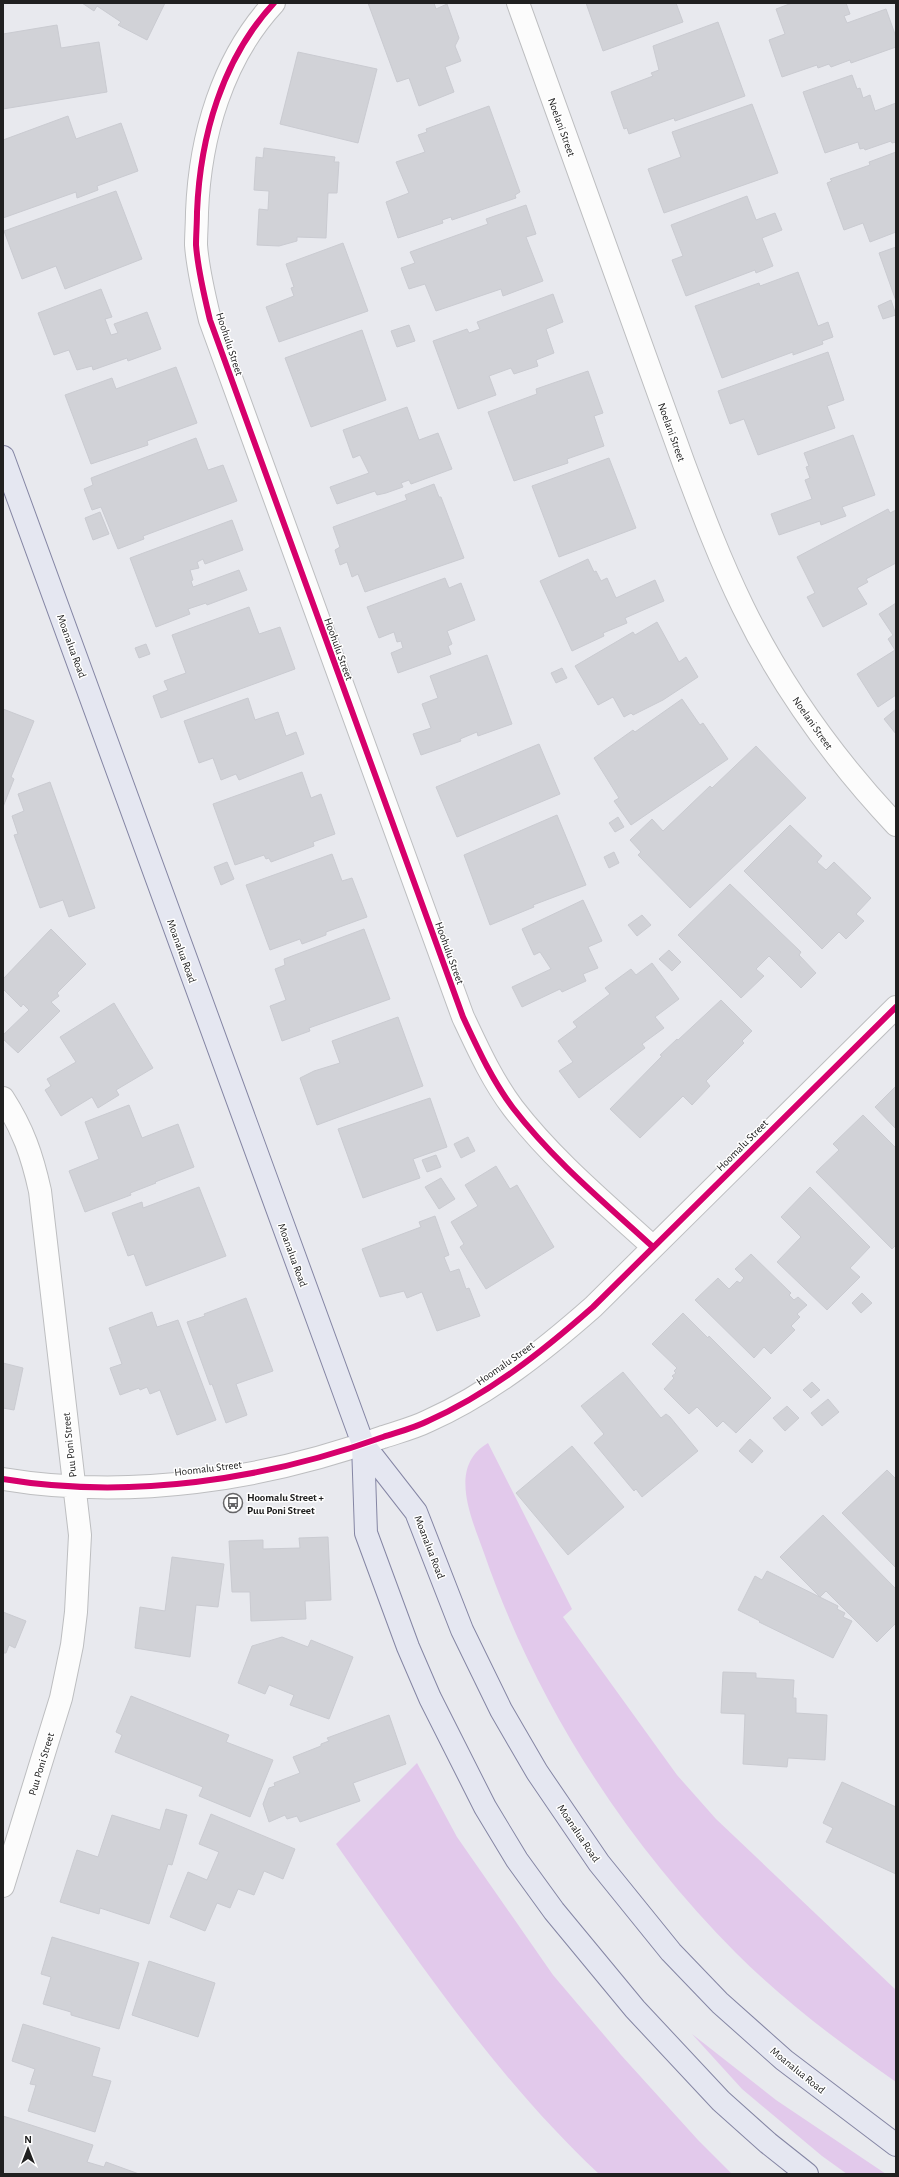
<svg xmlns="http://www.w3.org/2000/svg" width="899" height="2177" font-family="'Alegreya Sans',sans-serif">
  <rect width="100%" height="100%" fill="#e8e9ee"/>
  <path fill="#e2c9eb" d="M488,1443L572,1609L563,1617L677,1775L716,1819L896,1990V2082C840,2043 784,2001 736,1953C624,1840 536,1703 484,1553C472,1519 447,1467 488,1443Z
    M417,1763L457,1837L553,1975L621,2055L698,2140L732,2174H599C495,2077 417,1959 336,1844Z
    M692,2034L776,2100L886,2174H847L822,2156L742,2089Z"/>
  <path fill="#d1d2d7" stroke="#cacbd1" d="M82,3H165L147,40L118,25L121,22L97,6L94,11Z
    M368,3H434L436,9L447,4L459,38L455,46L461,61L445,67L454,92L419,106L409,78L397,82Z
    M586,3H676L683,22L603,51Z
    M792,3H846L850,14L844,16L847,23L886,9L896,37V47L851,63L850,60L831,67L829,64L818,68L817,65L782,77L769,40L785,34L776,9Z
    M718,22L745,96L675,121L674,118L629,134L627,128L624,129L611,92L653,76L651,73L659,70L653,46Z
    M57,25L61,48L99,42L107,92L3,109V34Z
    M298,52L377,69L358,143L280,124Z
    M852,75L857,89L860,88L863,98L870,95L875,111L896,103V142L892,143L891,141L865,150L864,148L860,149L858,142L825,153L803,92Z
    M752,104L778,173L664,213L648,169L681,157L672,132Z
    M489,106L520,192L515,195L516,198L452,220L451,217L442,220L443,223L398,238L386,202L409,193L396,162L425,152L418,135L427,132L426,129Z
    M68,116L76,139L121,123L138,171L97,186L98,190L77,198L76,192L3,218V140Z
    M264,148L335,157L334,162H339L337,193H328L326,238L297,237V241L279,246L257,245L259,209L268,210L269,191L254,190L256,157L263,158Z
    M896,152V232L870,242L863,223L844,230L827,183L832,181L830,179L870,165L869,162Z
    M116,191L142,259L65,289L56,266L22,279L4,231Z
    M747,196L756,220L775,213L782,230L762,238L773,266L756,273L755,270L686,296L672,260L683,256L671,225Z
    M526,205L536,234L526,237L543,281L503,296L501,289L436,311L425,284L409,289L401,268L415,263L410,252L488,224L486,219Z
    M343,243L368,311L279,342L266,307L294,296L291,288L294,287L286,264Z
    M896,247V301L879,253Z
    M798,272L818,326L828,322L833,337L822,341L823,344L793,355V352L722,378L695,306L759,283L760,286Z
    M101,289L112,317L105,319L111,335L118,333L114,324L147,312L161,349L128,361L127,358L93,370L92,366L77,370L69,350L54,355L38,313Z
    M553,294L563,322L546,329L554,353L536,360L538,366L514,374L511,368L489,376L496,395L458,409L433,341L467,329L469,333L480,329L477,322Z
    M891,300L896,315L883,319L878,306Z
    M409,325L415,341L397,347L391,331Z
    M362,330L386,400L311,427L285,358Z
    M828,352L844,400L827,406L835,428L758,455L744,419L730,424L718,391Z
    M176,367L197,423L147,441L148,445L91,464L65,395L112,378L116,389Z
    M588,371L603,413L594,416L604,446L567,459L568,463L514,481L488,412L537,394L536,389Z
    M407,407L419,440L438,433L452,469L411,484L409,480L401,483L403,487L386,493L377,495L375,491L337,504L330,487L369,473L360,455L353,458L343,430Z
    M853,435L875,495L842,507L846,516L821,525L820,521L779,535L771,514L812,499L805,480L810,478L806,467L809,466L804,453Z
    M196,438L208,470L223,465L237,501L143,536L144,539L118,549L101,507L92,510L84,489L93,485L91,478Z
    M609,458L636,528L559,557L532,486Z
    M434,484L439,497H441L464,558L365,592L358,574L352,577L347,562L340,565L335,550L340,547L333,527L407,500L405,495Z
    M888,509L890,513L896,510V563L866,579L868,582L857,588L867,604L823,627L807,597L815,593L797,557Z
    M100,512L109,534L93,540L85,518Z
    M232,520L243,550L205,564L203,559L197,562L199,568L190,570L193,580L191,581L193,587L239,570L247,590L207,605L206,603L188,609L190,614L156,627L130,558Z
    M588,559L594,572L596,571L601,581L607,578L616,598L655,580L664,601L625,618L627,623L603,633L604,636L572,651L540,581Z
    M445,578L449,588L461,583L475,620L447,631L452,644L448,646L451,654L398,673L391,653L403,648L401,641L397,642L394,632L379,638L367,607Z
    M896,603V695L878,707L857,674L895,650L888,639L893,635L879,614Z
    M249,607L259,634L280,627L295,669L161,718L153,696L168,690L164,681L186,673L172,635Z
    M657,622L679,662L686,657L698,677L663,700L633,715L631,713L624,717L613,697L598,705L575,666L633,632L635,635Z
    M146,644L150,654L139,658L135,648Z
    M487,655L512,724L478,736L477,732L460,739L461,741L421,755L413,734L431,728L422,704L438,698L430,676Z
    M562,668L567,678L556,683L551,673Z
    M248,698L255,720L278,712L286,736L296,732L304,754L239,780L236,774L221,780L213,758L199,763L184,721Z
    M682,699L700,725L703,723L728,759L631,825L614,801L619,798L594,758L633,730L635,732Z
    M3,709L34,721L11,777L14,779L3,807Z
    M896,709V734L884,719Z
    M539,744L560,794L457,837L436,787Z
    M756,746L806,798L690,908L638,855L641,852L630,840L652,819L663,831L710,786L712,788Z
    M302,772L311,798L321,794L335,834L313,842L314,846L271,862L269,858L266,859L264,855L235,865L213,804Z
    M50,782L95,908L69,917L63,900L40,908L14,835L18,834L12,816L24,811L18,794Z
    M557,815L586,885L533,905L534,907L490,925L464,855Z
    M618,817L624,827L615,832L609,823Z
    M790,825L822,856L817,862L826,870L834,862L871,898L856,914L864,921L846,939L839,932L822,949L744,871Z
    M614,852L619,863L609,868L604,857Z
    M332,854L342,881L352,878L367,917L326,932V935L302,944L300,939L270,950L246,885Z
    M227,862L234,879L221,885L214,867Z
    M730,884L801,952L799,955L816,973L801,988L769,956L756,969L764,976L741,998L678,935Z
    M583,900L602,941L588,947L598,968L583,974L586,981L562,992L560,989L522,1007L512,987L551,969L540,952L534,955L522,929Z
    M642,915L651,925L637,936L628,925Z
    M51,929L86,964L57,993L59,996L51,1002L60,1011L18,1053L3,1039V1035L29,1010L23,1004L21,1007L3,989V979Z
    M364,929L390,999L309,1028L310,1031L282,1041L270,1006L286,1000L275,969L285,965L284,959Z
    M669,950L681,962L672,971L659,959Z
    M652,963L679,999L655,1017L664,1028L642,1044L645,1048L579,1098L559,1071L573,1062L558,1041L577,1027L573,1022L610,994L605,988L631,969L636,975Z
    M721,1000L752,1031L742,1041L744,1043L706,1081L710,1086L692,1105L683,1096L640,1138L610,1109L662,1056L660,1055L677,1039L678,1040Z
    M114,1003L153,1068L116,1090L119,1095L98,1108L92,1097L61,1116L45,1090L51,1086L47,1079L76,1062L60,1037Z
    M398,1017L423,1086L317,1125L300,1078L314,1071L340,1063L332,1041Z
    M896,1086V1129L875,1107Z
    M430,1098L447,1147L413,1159L420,1178L363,1198L338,1129Z
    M129,1105L142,1138L178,1124L194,1167L155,1182L156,1183L130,1193L131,1195L85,1212L69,1171L99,1159L85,1122Z
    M863,1115L896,1148V1245L892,1249L816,1172L839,1150L833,1144Z
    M468,1137L475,1151L461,1158L454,1144Z
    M436,1155L441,1167L427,1172L422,1160Z
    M496,1166L510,1189L517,1185L554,1247L486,1289L460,1247L464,1244L451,1222L478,1206L465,1185Z
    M441,1178L455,1199L439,1209L425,1187Z
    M199,1187L226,1256L146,1286L134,1254L128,1256L112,1213L142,1202L143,1208Z
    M810,1187L870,1247L850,1268L860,1277L827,1310L777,1262L801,1237L781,1217Z
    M435,1216L449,1255L444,1257L450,1272L459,1269L466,1289L469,1288L480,1316L437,1331L422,1292L407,1298L404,1291L380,1297L362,1249L421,1227L419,1222Z
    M751,1254L791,1293L789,1295L794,1300L798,1297L807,1305L797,1314L800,1317L791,1326L795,1330L771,1354L764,1347L754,1358L695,1300L718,1278L729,1289L737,1281L740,1283L744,1278L735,1269Z
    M862,1293L872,1303L861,1313L852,1303Z
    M246,1298L273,1371L236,1384L247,1415L226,1423L212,1384L210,1385L187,1322L205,1316L204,1314Z
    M152,1312L157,1327L178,1320L216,1420L177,1435L160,1390L150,1394L147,1387L140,1390L139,1388L120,1395L110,1368L122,1364L109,1328Z
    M683,1313L708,1338L709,1336L771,1398L736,1433L723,1421L717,1427L697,1407L689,1414L664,1389L674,1378L672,1376L676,1373L674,1371L677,1368L652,1344Z
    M3,1363L23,1368L14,1410L3,1408Z
    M623,1372L661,1418L666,1414L670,1417L698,1451L642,1497L636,1489L634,1491L594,1443L604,1434L581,1406Z
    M812,1382L820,1390L811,1398L803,1390Z
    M828,1399L839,1412L822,1426L811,1413Z
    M787,1406L799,1418L785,1431L773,1418Z
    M750,1439L763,1451L752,1463L739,1451Z
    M572,1446L624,1507L568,1555L516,1493Z
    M887,1470L896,1479V1568L842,1513Z
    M823,1515L896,1589V1623L877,1642L826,1591L820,1597L780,1557Z
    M328,1537L331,1600L305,1601L306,1619L251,1621L250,1592H232L229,1541L263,1540V1549L300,1548L299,1538Z
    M172,1557L224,1564L218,1607L196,1605L190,1657L135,1648L140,1607L165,1611Z
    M767,1571L838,1606L837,1609L845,1613L843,1617L852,1621L833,1658L759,1622L760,1621L738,1610L755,1576L762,1580Z
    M3,1612L26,1621L15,1648L9,1645L6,1653H3Z
    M282,1637L308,1647L311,1640L353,1657L329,1719L290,1705L294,1695L269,1685L265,1694L238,1683L252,1646Z
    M723,1672L756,1673V1678L794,1680L793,1698H796V1713L827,1715L825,1760L788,1758L787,1767L743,1764L745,1714L721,1713Z
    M131,1696L229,1735L226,1742L273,1760L250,1817L199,1796L203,1787L115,1752L122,1735L116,1732Z
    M389,1715L406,1764L353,1783L360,1801L300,1822L297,1816L287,1819L285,1815L269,1822L263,1804L269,1788L275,1786L274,1783L300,1773L293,1757L321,1746V1744L329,1741L327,1738Z
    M842,1782L896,1807V1874L826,1842L833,1828L823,1823Z
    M166,1809L187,1815L172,1865L168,1864L149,1924L100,1908L99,1914L60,1902L77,1850L98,1857L112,1815L160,1830Z
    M211,1814L295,1849L283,1879L264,1871L254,1895L238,1889L230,1908L217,1903L205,1931L170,1917L188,1872L207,1880L219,1852L199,1844Z
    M52,1937L139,1963L119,2029L71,2015V2012L43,2004L51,1977L41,1974Z
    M149,1961L215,1983L198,2037L132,2015Z
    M23,2024L100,2048L92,2076L111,2081L95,2132L28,2111L36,2085L30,2084L35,2069L12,2061Z
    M3,2116L93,2145L87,2162L104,2167L106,2162L139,2174H3Z"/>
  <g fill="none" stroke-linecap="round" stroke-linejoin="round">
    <defs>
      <path id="minor" d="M274,3C222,59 200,137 197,212C197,223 196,235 196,245C198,271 204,295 210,320L463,1017C478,1049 492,1080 513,1108C553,1160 605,1203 653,1247
        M518,3L684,464C702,512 720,560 743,607C782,687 835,760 896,825
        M3,1098C23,1129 32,1155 40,1191L80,1535L76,1612L72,1645L61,1698L3,1886
        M3,1479C129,1500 264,1480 383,1437C398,1432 414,1428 428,1421C489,1394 543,1351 593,1307L896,1007"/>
      <path id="major" d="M3,457L363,1444L416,1512L462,1630L501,1710L537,1772L599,1863L671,1952L720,2003L784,2060L896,2145
        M363,1444L366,1533L408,1647L430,1698L485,1807L517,1860L554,1911L635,2009L721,2101L768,2143L807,2174"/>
    </defs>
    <use href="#minor" stroke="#bdbec0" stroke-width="24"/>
    <use href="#major" stroke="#8586a4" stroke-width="24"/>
    <use href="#minor" stroke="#fcfcfc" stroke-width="22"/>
    <use href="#major" stroke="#e5e7f1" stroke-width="22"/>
    <defs>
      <path id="cycleway" d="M274,3C222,59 200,137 197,212C197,223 196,235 196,245C198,271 204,295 210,320L463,1017C478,1049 492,1080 513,1108C553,1160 605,1203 653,1247
        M3,1479C129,1500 264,1480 383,1437C398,1432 414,1428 428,1421C489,1394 543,1351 593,1307L896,1007"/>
    </defs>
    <use href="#cycleway" stroke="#fff" stroke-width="8"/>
    <use href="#cycleway" stroke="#d6006c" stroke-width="6"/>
  </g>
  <defs>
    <symbol id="bus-ring" viewBox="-11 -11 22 22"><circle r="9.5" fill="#fff" stroke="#666668" stroke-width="1.5"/><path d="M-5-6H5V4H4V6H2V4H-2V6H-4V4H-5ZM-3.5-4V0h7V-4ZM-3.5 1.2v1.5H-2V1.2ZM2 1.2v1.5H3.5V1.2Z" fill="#666668"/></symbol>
  </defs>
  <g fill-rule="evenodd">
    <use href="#bus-ring" x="222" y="1492" width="22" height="22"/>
  </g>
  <g text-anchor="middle" stroke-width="3" stroke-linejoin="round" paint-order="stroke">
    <g font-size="11" fill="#202020" stroke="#fff">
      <text transform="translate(562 127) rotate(70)" y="4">Noelani Street</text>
      <text transform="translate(230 344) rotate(72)" y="4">Hoohulu Street</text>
      <text transform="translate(672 432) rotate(70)" y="4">Noelani Street</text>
      <text transform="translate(72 646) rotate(70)" y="4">Moanalua Road</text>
      <text transform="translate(339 649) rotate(70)" y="4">Hoohulu Street</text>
      <text transform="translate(813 723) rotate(55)" y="4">Noelani Street</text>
      <text transform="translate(182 951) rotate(70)" y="4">Moanalua Road</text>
      <text transform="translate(450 953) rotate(70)" y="4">Hoohulu Street</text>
      <text transform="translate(742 1145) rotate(-45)" y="4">Hoomalu Street</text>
      <text transform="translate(293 1255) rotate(70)" y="4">Moanalua Road</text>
      <text transform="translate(505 1363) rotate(-35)" y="4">Hoomalu Street</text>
      <text transform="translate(69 1445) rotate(-96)" y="4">Puu Poni Street</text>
      <text transform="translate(208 1468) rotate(-7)" y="4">Hoomalu Street</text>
      <text transform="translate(430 1547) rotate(69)" y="4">Moanalua Road</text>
      <text transform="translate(41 1764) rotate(-73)" y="4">Puu Poni Street</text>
      <text transform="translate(579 1833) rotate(56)" y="4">Moanalua Road</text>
      <text transform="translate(798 2070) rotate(39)" y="4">Moanalua Road</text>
    </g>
    <g font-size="11" font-weight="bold" fill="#202020" stroke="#fff" text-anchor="start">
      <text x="247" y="1501">Hoomalu Street +<tspan x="247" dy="13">Puu Poni Street</tspan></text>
    </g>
  </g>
  <rect width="899" height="2177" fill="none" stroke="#202020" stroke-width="8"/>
  <g transform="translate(28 2149)" stroke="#ffffff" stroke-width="3" paint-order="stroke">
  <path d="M0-3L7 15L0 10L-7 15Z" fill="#202020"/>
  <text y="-6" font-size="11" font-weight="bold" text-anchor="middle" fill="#202020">N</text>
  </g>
</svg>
